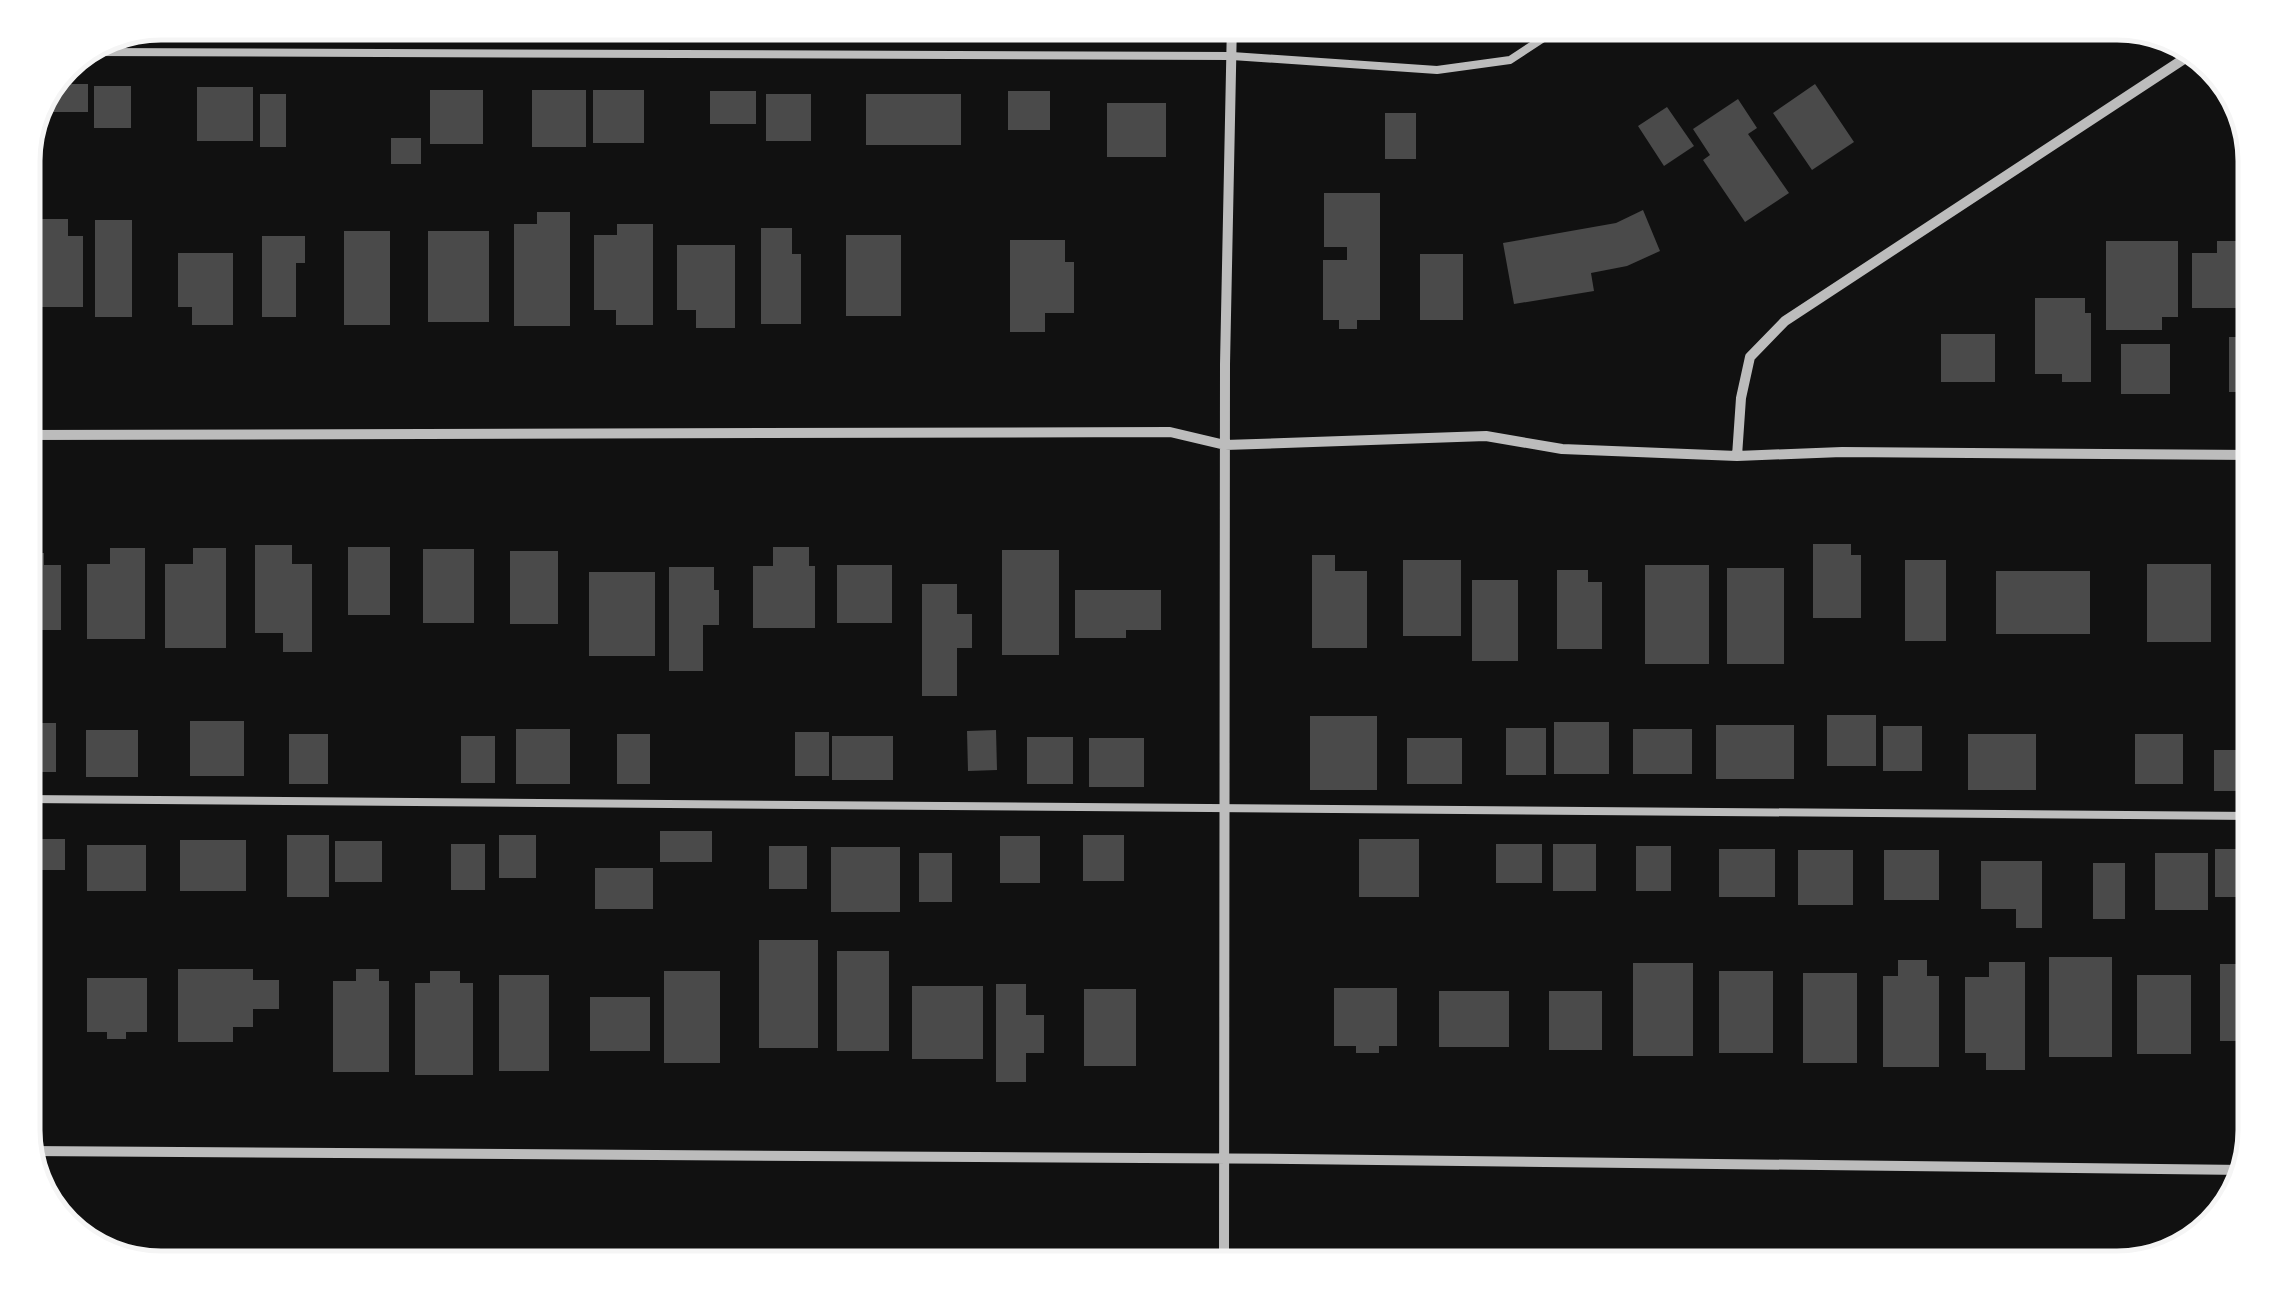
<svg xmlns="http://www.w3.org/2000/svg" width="2278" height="1291" font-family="Ubuntu,sans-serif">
  <rect width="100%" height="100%" fill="#111"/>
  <path fill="#4a4a4a" d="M268,22H325V31H268Z
    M339,22H394V28H339Z
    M766,22H821V28H766Z
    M854,22H906V29H854Z
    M1061,22H1114V36H1061Z
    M54,84H88V112H41Z
    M1815,84L1854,142L1812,170L1773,113Z
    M94,86H131V128H94Z
    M197,87H253V141H197Z
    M430,90H483V144H430Z
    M532,90H586V147H532Z
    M593,90H644V143H593Z
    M710,91H756V124H710Z
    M1008,91H1050V130H1008Z
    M260,94H286V147H260Z
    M766,94H811V141H766Z
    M866,94H961V145H866Z
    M1738,99L1757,128L1748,134L1789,193L1745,222L1703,160L1710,155L1693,129Z
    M1107,103H1166V157H1107Z
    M1667,107L1694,146L1664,166L1638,126Z
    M1385,113H1416V159H1385Z
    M391,138H421V164H391Z
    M1324,193H1380V320H1357V329H1339V320H1323V260H1347V247H1324Z
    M1643,210L1660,251L1627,266L1591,273L1594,291L1514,304L1503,243L1616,223Z
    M537,212H570V326H514V224H537Z
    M40,219H68V236H83V307H42V266H26V236H40Z
    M95,220H132V317H95Z
    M617,224H653V325H616V310H594V235H617Z
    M761,228H792V254H801V324H761Z
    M344,231H390V325H344Z
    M428,231H489V322H428Z
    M846,235H901V316H846Z
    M262,236H305V263H296V317H262Z
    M1010,240H1065V262H1074V313H1045V332H1010Z
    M2106,241H2178V317H2162V330H2106Z
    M2217,241H2246V253H2255V308H2192V253H2217Z
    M677,245H735V328H696V310H677Z
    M178,253H233V325H192V307H178Z
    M1420,254H1463V320H1420Z
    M2035,298H2085V313H2091V382H2062V374H2035Z
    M1941,334H1995V382H1941Z
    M2229,337H2255V392H2229Z
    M2121,344H2170V394H2121Z
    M1813,544H1851V555H1861V618H1813Z
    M255,545H292V564H312V652H283V633H255Z
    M348,547H390V615H348Z
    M773,547H809V566H815V628H753V566H773Z
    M110,548H145V639H87V564H110Z
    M193,548H226V648H165V564H193Z
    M423,549H474V623H423Z
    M1002,550H1059V655H1002Z
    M510,551H558V624H510Z
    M23,553H44V565H61V630H23Z
    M1312,555H1335V571H1367V648H1312Z
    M1403,560H1461V636H1403Z
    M1905,560H1946V641H1905Z
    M2147,564H2211V642H2147Z
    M837,565H892V623H837Z
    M1645,565H1709V664H1645Z
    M669,567H714V590H719V625H703V671H669Z
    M1727,568H1784V664H1727Z
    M1557,570H1588V582H1602V649H1557Z
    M1996,571H2090V634H1996Z
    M589,572H655V656H589Z
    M1472,580H1518V661H1472Z
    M922,584H957V614H972V648H957V696H922Z
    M1075,590H1161V630H1126V638H1075Z
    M1827,715H1876V766H1827Z
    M1310,716H1377V790H1310Z
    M190,721H244V776H190Z
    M1554,722H1609V774H1554Z
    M23,723H56V772H23Z
    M1716,725H1794V779H1716Z
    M1883,726H1922V771H1883Z
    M1506,728H1546V775H1506Z
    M516,729H570V784H516Z
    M1633,729H1692V774H1633Z
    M86,730H138V777H86Z
    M996,730L997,770L968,771L967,731Z
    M795,732H829V776H795Z
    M289,734H328V784H289Z
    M617,734H650V784H617Z
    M1968,734H2036V790H1968Z
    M2135,734H2183V784H2135Z
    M461,736H495V783H461Z
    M832,736H893V780H832Z
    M1027,737H1073V784H1027Z
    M1089,738H1144V787H1089Z
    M1407,738H1462V784H1407Z
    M2214,750H2254V791H2214Z
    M660,831H712V862H660Z
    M287,835H329V897H287Z
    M499,835H536V878H499Z
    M1083,835H1124V881H1083Z
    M1000,836H1040V883H1000Z
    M23,839H65V870H37V899H23Z
    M1359,839H1419V897H1359Z
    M180,840H246V891H180Z
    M335,841H382V882H335Z
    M451,844H485V890H451Z
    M1496,844H1542V883H1496Z
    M1553,844H1596V891H1553Z
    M87,845H146V891H87Z
    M769,846H807V889H769Z
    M1636,846H1671V891H1636Z
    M831,847H900V912H831Z
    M1719,849H1775V897H1719Z
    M2215,849H2255V897H2215Z
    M1798,850H1853V905H1798Z
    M1884,850H1939V900H1884Z
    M919,853H952V902H919Z
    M2155,853H2208V910H2155Z
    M1981,861H2042V928H2016V909H1981Z
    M2093,863H2125V919H2093Z
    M595,868H653V909H595Z
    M759,940H818V1048H759Z
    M837,951H889V1051H837Z
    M2049,957H2112V1057H2049Z
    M1898,960H1927V976H1939V1067H1883V976H1898Z
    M1989,962H2025V1070H1986V1053H1965V977H1989Z
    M1633,963H1693V1056H1633Z
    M2220,964H2255V1060H2246V1041H2220Z
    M178,969H253V980H279V1009H253V1027H233V1042H178Z
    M356,969H379V981H389V1072H333V981H356Z
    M23,971H36V1031H23Z
    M430,971H460V983H473V1075H415V983H430Z
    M664,971H720V1063H664Z
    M1719,971H1773V1053H1719Z
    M1803,973H1857V1063H1803Z
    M499,975H549V1071H499Z
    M2137,975H2191V1054H2137Z
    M87,978H147V1032H126V1039H107V1032H87Z
    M996,984H1026V1015H1044V1053H1026V1082H996Z
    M912,986H983V1059H912Z
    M1334,988H1397V1046H1379V1053H1356V1046H1334Z
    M1084,989H1136V1066H1084Z
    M1439,991H1509V1047H1439Z
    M1549,991H1602V1050H1549Z
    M590,997H650V1051H590Z
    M443,1254H471V1268H443Z
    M352,1255H393V1268H352Z
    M688,1256H728V1268H688Z
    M1550,1256H1598V1268H1550Z"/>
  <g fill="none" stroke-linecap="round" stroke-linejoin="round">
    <path stroke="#bcbcbc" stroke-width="8" d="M89,52L1232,56L1437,70L1510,60L1568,22
      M23,799L2255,816"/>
    <path stroke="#bcbcbc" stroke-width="10" d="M23,435L1170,432L1225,445L1486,436L1562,449L1737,456L1842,452L2255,455
      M1737,456L1741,398L1750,357L1785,321L2196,51
      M27,1151L1292,1159L2245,1170
      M1224,1268L1225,364L1232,22"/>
  </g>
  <path d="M0 0H2278V1291H0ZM161 40H2117A121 121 0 0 1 2238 161V1130A121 121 0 0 1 2117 1251H161A121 121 0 0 1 40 1130V161A121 121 0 0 1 161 40Z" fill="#fff" fill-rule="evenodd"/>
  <path fill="none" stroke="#f5f5f5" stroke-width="5" d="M161 40H2117A121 121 0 0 1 2238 161V1130A121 121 0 0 1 2117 1251H161A121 121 0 0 1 40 1130V161A121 121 0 0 1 161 40Z"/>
</svg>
